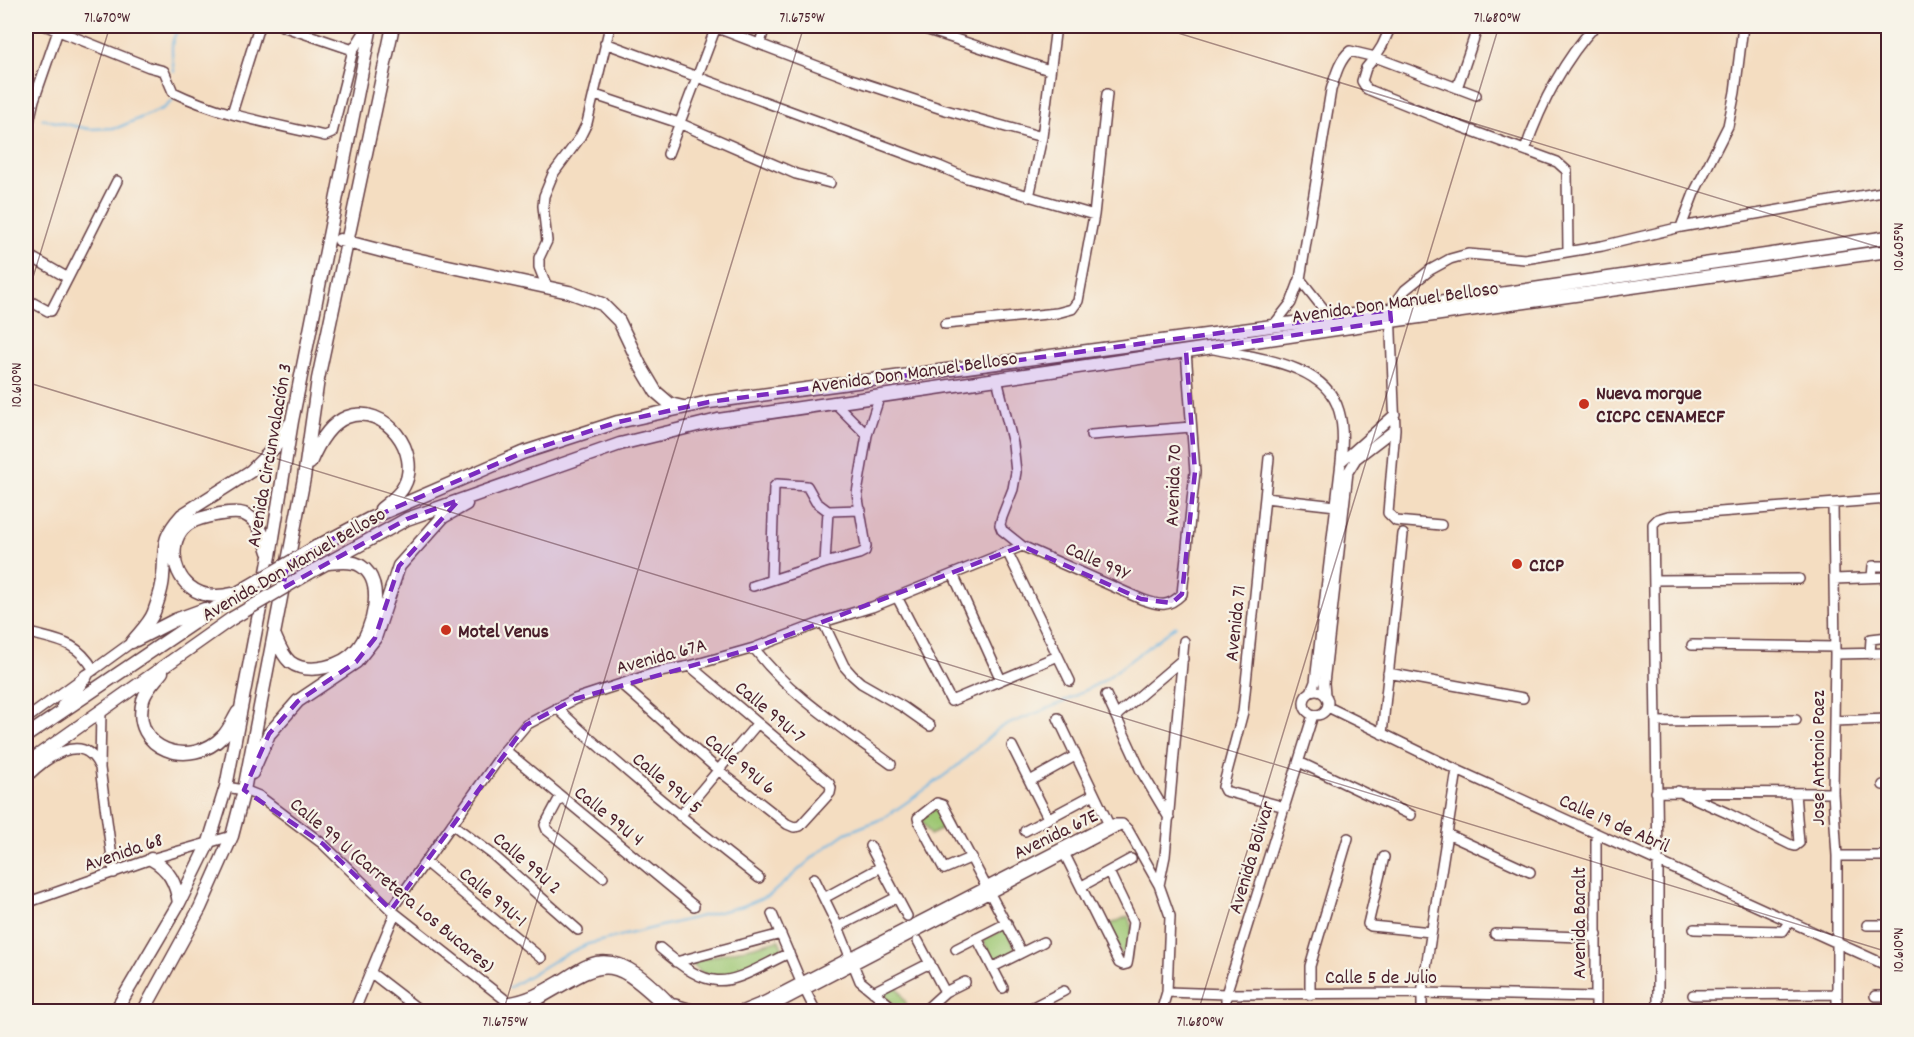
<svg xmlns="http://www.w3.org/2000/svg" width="1914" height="1037" font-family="Dekko,sans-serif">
  <rect width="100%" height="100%" fill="#f7f3e8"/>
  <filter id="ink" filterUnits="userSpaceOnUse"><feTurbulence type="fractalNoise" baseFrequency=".0167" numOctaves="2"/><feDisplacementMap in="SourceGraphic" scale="12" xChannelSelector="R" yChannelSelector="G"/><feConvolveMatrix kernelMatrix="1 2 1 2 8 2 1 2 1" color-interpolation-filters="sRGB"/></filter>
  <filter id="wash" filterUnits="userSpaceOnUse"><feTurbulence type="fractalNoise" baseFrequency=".008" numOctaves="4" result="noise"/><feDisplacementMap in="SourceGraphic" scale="24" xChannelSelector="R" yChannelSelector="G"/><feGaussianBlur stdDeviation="1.35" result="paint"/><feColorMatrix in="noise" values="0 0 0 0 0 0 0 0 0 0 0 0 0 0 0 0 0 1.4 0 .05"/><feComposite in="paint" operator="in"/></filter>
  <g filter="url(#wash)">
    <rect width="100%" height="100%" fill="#f4ddc1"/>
    <path fill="#9ec773" stroke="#74734f" stroke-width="1.5" d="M938,806L950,825L930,835L920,819Z
      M1128,916L1132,929L1126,953L1122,955L1107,926Z
      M1005,929L1016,951L994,962L983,940Z
      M779,940L784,952C757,965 713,995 691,962Z
      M896,984L907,1005L900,1009L879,993Z"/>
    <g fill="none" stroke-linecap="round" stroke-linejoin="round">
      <path stroke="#68b4e2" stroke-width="2" d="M174,71C172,54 168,38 182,26
        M42,119L89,129L117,128L164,108L173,100
        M509,988L560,957L588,944L743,906L770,895L818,853L846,833L884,818L930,786L957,766L999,728L1061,703L1103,681L1176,626"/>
    </g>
  </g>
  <g filter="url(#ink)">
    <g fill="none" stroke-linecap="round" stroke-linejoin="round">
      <defs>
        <path id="minor" d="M46,26L149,67L164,71L173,92C220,115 274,124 325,136L332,133L353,50L368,26
          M282,26L353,50
          M712,26L851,79L942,109L1042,137
          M916,26L1049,70
          M163,27V26
          M605,43L939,166L967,178L1094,215
          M760,43L765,26
          M1457,88L1478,26
          M595,95L679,123L796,174L830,183
          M1476,95L1375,57L1366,68L1362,81L1367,89L1459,126L1557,162L1567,171L1568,251
          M232,113L259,26
          M26,135L34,100L59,28
          M1525,150C1541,104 1562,62 1595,26
          M668,154L716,27
          M1029,197L1042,137L1056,26
          M1681,227L1694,193L1728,126L1735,92L1743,26
          M26,254L68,278L51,311H48L26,299
          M68,278L117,181
          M1300,279L1330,317
          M547,287L539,267V258L547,241L543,206L544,196L553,174L579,139L587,123L610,26
          M945,324L1057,313L1072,309L1078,301L1094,215L1107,94
          M1273,326L1291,303L1300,279L1331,90C1335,77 1339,60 1350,51L1375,57L1382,46L1391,26
          M1214,349C1255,358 1326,363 1339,411C1344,428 1343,445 1341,462L1315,682L1311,692
          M997,379L1013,444L1016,472L1013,489L1002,517L1000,525L1002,530L1022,546L1141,599C1159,605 1167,609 1182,594L1195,472L1186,351
          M835,403L867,435
          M1091,435L1191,427
          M1269,458L1243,712L1223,787L1225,791L1285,807
          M1341,462L1395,414
          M1265,498L1336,506
          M1833,504L1835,654L1833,793L1837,856V1012
          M1441,525L1396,521L1388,513L1395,429L1390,310L1405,290L1430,270L1450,259L1468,254L1525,259L1602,246L1681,227L1888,191
          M1008,553L1070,681
          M825,563L828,511
          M953,574L1001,680
          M1872,577L1873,566H1888
          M1834,579L1888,577
          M771,580L774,487L777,484L807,486L816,502L828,511L861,510
          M1655,580L1799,579
          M753,586L825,563L859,554L865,551L866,546L857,493L867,435L880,395
          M897,597L951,701L1058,656
          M823,622L844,666L852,675L861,683L903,707L930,726
          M26,632C58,641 76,640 94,670
          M1692,645L1835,647
          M754,648C790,696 844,729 891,764
          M1835,654L1888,653
          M1870,654L1871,639L1888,637
          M1388,673L1523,698
          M621,684L717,769L787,824L794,827L800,826L830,793L831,788L829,783L690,666
          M1304 703a12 12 0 1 1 24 0a12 12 0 1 1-24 0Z
          M1106,695L1141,771L1169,818
          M1325,695L1324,683L1348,472L1356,459L1395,429
          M1328,707L1457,770L1888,966
          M557,708C621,769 690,824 759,878
          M101,710L100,768L114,873
          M1116,716L1183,659
          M1058,718L1111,829
          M26,719L132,642
          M1834,721L1888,719
          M1657,722L1796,720
          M1382,734L1403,534
          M1012,746L1048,818
          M505,750L694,906
          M1299,762L1411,815
          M26,778C44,760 82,729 99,766
          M1030,781L1075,756
          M1883,785H1888
          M226,787L244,790L259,796L323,844L391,910L508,1002L515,1012
          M1678,791L1727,813L1791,845L1795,846L1799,843L1795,793
          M1656,792L1833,793
          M560,797L545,825L547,830L603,877
          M680,816L757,724
          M452,824L492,854L578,930
          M1122,824L1128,830L1159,885L1170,916L1167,992L1161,1012
          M1025,831L1094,794
          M1447,834L1530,872
          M1596,834V1012
          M870,846L907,916
          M1062,849L1119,963L1123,965L1127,964L1128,959L1133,922L1109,872
          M1837,856H1888
          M972,857L944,869L919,822L918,818L937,803L943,805L1021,952
          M1384,857L1368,924L1371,926L1431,932
          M425,862L541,958
          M814,878L838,927L860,981L898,1012
          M1159,885L1165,856L1184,641
          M1082,886L1131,859
          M824,898L881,867
          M26,903L151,859L232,836
          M391,910L505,750L526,725L575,699L655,673L690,666L754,648L823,622L872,607L1022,546
          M772,914L801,982L816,1012
          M1867,925H1888
          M838,927L897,897
          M1694,929L1783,931L1789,922
          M1495,934L1581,937L1597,935
          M977,938L1003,988
          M918,941L945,992
          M660,948C718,998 727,983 789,953
          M956,949L1007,923
          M676,962L781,934
          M993,967L1043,942
          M370,972L422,1012
          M873,992L930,963
          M1167,992L1226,994L1422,993L1596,997
          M1310,995V966L1348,838
          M1693,995L1837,994
          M1875,996H1888
          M537,1001C609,960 607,953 670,1012
          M508,1002C528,999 542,991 559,981C571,974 586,962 600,961C632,958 659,992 680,1012
          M675,1004L702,1012
          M354,1012L395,913
          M738,1012L765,1001L1108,824H1122
          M762,1012L1122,824
          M923,1012L945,992L965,982
          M1023,1012L1064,991
          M1226,1012V994L1313,715
          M1422,1012V993L1457,770
          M1658,1012V861L1653,524L1658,519L1668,516L1888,499"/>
        <path id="major" d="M340,240L397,255L569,292L602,304L619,321L640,365L656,392L670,404L683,407
          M310,463C317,446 329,424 347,417C385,403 422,453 404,486C400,495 388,503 381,509
          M316,547L369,519L522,453L618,422L709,402L1390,310L1888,237
          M309,573L407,519L620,444L718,420L1391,321L1888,251
          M232,594C216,598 202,597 189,586C171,571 168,537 190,523C200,517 210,516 221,514C228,513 238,512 244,514C259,520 265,539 269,552
          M274,634C278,643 282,655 290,662C309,676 343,666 357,649C373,630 386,582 361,566C353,560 338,562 329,563
          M136,640L175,620L205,609
          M132,642C139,633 150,623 154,612C158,601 163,588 163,576C166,547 160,539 182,515L251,471L275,447L290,424
          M162,672C155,681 146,689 143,700C130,750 191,770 223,736C229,730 233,720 238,712
          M63,706L86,676
          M26,736L239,592
          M26,764L231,619
          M252,773L269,734L298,701L356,662L375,638L399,566L443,517L466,504
          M151,859C169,869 176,883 179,903
          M115,1012L179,903L209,842L226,787L270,556L292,421L371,26
          M143,1012L200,908L232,836L244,790L304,478L318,379L393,26"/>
      </defs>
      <use href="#minor" stroke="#643c42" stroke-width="12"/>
      <use href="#major" stroke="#643c42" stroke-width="15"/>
      <use href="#minor" stroke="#fff" stroke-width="9"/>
      <use href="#major" stroke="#fff" stroke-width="12"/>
      <defs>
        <path id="major-bridge" d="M239,592L316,547
          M231,619L309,573"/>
      </defs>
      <use href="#major-bridge" stroke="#643c42" stroke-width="15" stroke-linecap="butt"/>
      <use href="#major-bridge" stroke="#fff" stroke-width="12"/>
    </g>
  </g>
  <path fill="#7b2cbf" fill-opacity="0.2" stroke="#7b2cbf" stroke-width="4.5" stroke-dasharray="12 8" stroke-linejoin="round" d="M1390,310L1391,321L1186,351L1195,472L1182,594L1172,603L1141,599L1022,546L754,648L575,699L526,725L391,910L323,844L244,790L269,734L298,701L356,662L375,638L399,566L459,500L407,519L283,588L287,564L369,519L522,453L618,422L709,402Z"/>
  <path fill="none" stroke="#4a1f2b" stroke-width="1.5" stroke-opacity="0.45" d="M1155,26L1888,250M26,300L110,26M26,382L1888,952M503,1012L804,26M1198,1012L1499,26"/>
  <g fill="#c8321e" stroke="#f7f3e8" stroke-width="2">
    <circle cx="1584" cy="404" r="6"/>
    <circle cx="1517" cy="564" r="6"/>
    <circle cx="446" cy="630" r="6"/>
  </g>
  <g text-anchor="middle" stroke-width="4.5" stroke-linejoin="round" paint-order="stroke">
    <g font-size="20" fill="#4a1f2b" stroke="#f7f3e8">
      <text transform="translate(1395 301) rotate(-8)" y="7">Avenida Don Manuel Belloso</text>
      <text transform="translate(914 371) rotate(-8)" y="7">Avenida Don Manuel Belloso</text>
      <text transform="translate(268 455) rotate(-80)" y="7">Avenida Circunvalación 3</text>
      <text transform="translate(1172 485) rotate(-88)" y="7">Avenida 70</text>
      <text transform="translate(1098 560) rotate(24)" y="7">Calle 99Y</text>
      <text transform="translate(293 563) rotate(-30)" y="7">Avenida Don Manuel Belloso</text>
      <text transform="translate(1234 623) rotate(-84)" y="7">Avenida 71</text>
      <text transform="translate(661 655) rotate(-15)" y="7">Avenida 67A</text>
      <text transform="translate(771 711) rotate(40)" y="7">Calle 99U-7</text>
      <text transform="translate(1817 758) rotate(-90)" y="7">Jose Antonio Paez</text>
      <text transform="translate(741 763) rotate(39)" y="7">Calle 99U 6</text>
      <text transform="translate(668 782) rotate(40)" y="7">Calle 99U 5</text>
      <text transform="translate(610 815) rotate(39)" y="7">Calle 99U 4</text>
      <text transform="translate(1615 822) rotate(24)" y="7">Calle 19 de Abril</text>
      <text transform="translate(1055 833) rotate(-26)" y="7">Avenida 67E</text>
      <text transform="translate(123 851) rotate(-19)" y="7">Avenida 68</text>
      <text transform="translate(1250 857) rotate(-73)" y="7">Avenida Bolivar</text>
      <text transform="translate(528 862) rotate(41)" y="7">Calle 99U 2</text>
      <text transform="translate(393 884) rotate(40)" y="7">Calle 99 U (Carretera Los Bucares)</text>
      <text transform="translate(494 896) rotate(40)" y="7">Calle 99U-1</text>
      <text transform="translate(1578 923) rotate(-90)" y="7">Avenida Baralt</text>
      <text x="1381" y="983">Calle 5 de Julio</text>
    </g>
    <g font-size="20" font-weight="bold" fill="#4a1f2b" stroke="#f7f3e8" text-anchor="start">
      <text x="1596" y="399">Nueva morgue<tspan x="1596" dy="23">CICPC CENAMECF</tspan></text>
      <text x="1529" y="571">CICP</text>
      <text x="458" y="637">Motel Venus</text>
    </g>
  </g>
  <rect width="1914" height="1037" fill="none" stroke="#f7f3e8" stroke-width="66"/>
  <rect x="33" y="33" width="1848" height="971" fill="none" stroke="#4a1f2b" stroke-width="2"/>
  <g font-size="15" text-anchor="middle" fill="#4a1f2b">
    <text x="107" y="22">71.670°W</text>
    <text x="802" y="22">71.675°W</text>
    <text x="1497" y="22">71.680°W</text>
    <text transform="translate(1898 247) rotate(-90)" y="5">10.605°N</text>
    <text transform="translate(16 385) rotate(-90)" y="5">10.610°N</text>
    <text transform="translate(1898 950) rotate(-90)" y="5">10.610°N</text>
    <text x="505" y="1026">71.675°W</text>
    <text x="1200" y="1026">71.680°W</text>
  </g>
</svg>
